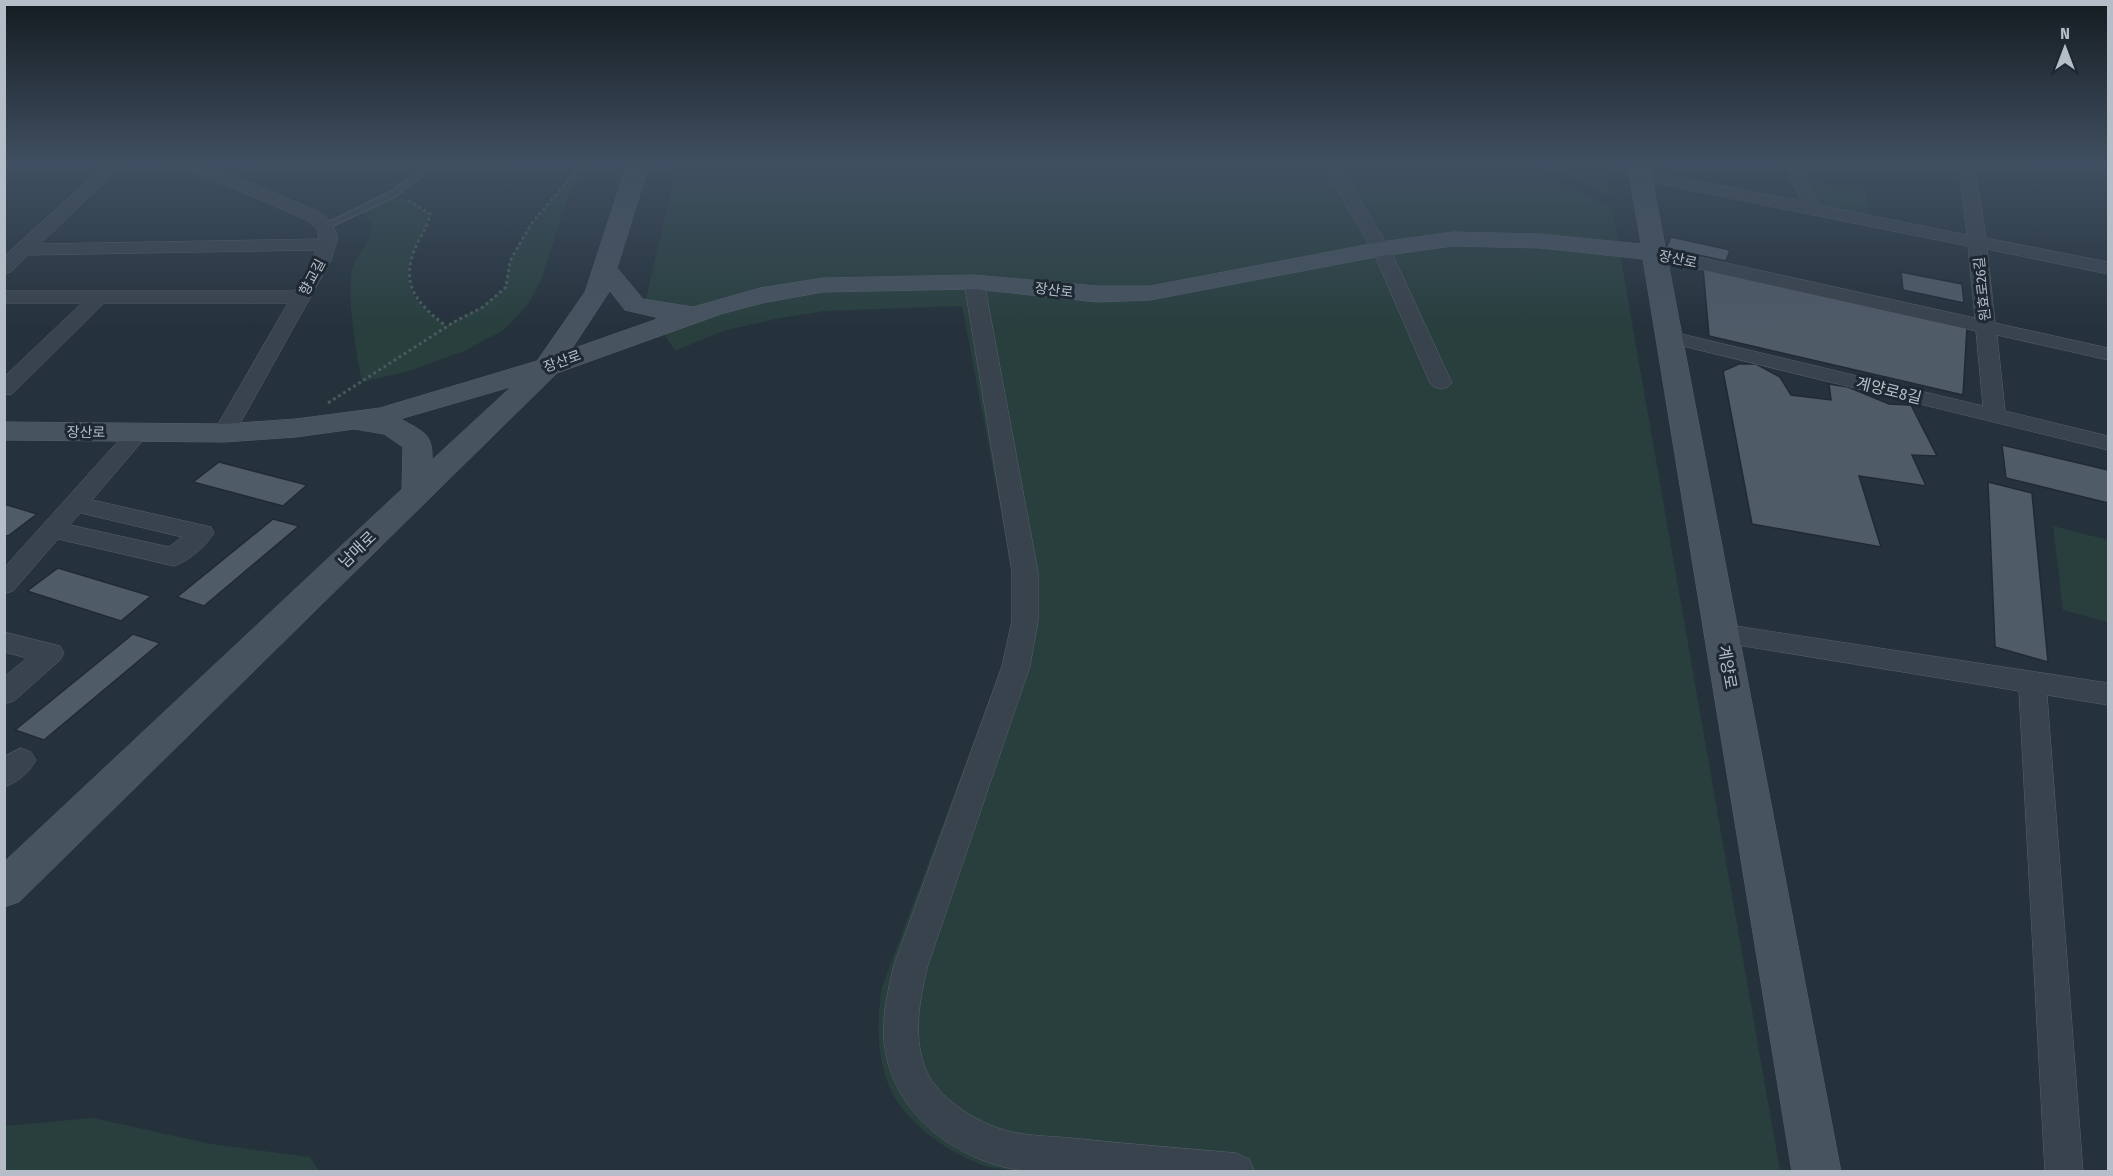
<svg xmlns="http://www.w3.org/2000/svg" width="2113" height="1176" font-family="'Fira Sans Condensed','Noto Sans KR',sans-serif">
  <rect width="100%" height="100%" fill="#25323c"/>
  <path fill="#283f3e" d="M584,162H587L567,200L541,280L529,303L504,330L464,351L409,371L362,382C357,358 345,288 353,266C360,248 370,247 372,225L360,209L393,194L416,204L430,214C428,226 422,234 417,244C397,285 414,303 446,326L483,307L506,287L510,261L531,224Z
    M678,162H1515L1612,208L1780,1171L1040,1172C1023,1170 1002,1171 985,1166C950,1154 903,1122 889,1086C876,1054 877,1021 882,987L1008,650L1014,592L1012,568L962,306L824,311L775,319L723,331L675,351L645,303Z
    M1553,162H1605L1610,197L1566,173Z
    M1803,181L1865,188L1869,217L1812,206Z
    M2053,526L2108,540V622L2063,610Z
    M93,1118L211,1144L310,1157L319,1171H5V1126Z"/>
  <path fill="#4f5b67" stroke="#202a34" stroke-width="1.5" d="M1671,237L1730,250L1726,261L1666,248Z
    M1703,268L1967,327L1963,395L1709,336Z
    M1901,272L1962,284L1964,303L1903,290Z
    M1739,364H1756L1780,377L1791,395L1831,400L1829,384L1848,387L1889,404L1911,405L1937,456L1912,455L1926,486L1859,476L1881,547L1752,524L1723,371Z
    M2002,445L2108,470V503L2006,478Z
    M219,462L307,485L283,506L193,482Z
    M1988,482L2032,493L2048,662L1995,647Z
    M4,504L37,514L8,536L4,535Z
    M273,519L299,526L204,606L177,597Z
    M58,568L151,596L121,621L27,591Z
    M133,634L160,643L44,740L15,730Z"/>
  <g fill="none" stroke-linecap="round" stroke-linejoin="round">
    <defs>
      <path id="lane" d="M430,162H439L396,196L328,228L321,226L390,192Z"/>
      <path id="street" d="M108,162H126L40,244L319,239L317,228L307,220L221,183L172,166L170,162H195L233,175L319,212L331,222L338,237L331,260L232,438L224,440L216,438L213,433L288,303H104L12,394L4,395V377L82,303H4V291H295L313,260L316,250L28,255L11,272L4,274V257Z
        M1321,162H1337L1390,249L1452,383L1448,387L1441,389L1434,387L1430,383L1372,249Z
        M1785,162H1801L1818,205L1967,235L1958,162H1974L1986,238L2108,262V274L1987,249L1995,323L2108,348V360L1997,335L2005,411L2108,436V450L1662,341L1659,337L1662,333L1669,331L1983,406L1976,331L1654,259L1647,257L1645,253L1647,249L1654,247L1975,318L1968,246L1640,180L1632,175L1640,170L1800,201Z
        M974,276L981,278L984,282L1038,572V621L1030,666L928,965C920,997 913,1032 924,1065C934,1094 967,1116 995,1127C1018,1136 1047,1136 1071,1138C1126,1144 1181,1148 1236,1153L1249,1159L1255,1172C1203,1172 1152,1172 1100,1172C1065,1172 1029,1175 996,1165C938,1147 890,1104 884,1041C882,1015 888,990 894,965L1002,666L1012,621V572L964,282L967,278Z
        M139,425L147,427L150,432L92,500L211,527L214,533C206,546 189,561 174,566L58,539L13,591L4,594V568L131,427ZM81,513L182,537L169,547L70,525Z
        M1722,624L2108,683V705L2047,695L2083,1172H2045L2019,691L1713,641L1709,634L1713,627Z
        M4,632L60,646L64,653L60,660L14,701L4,704V677L27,658L4,652Z
        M21,748L31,752L36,760C29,773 18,782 4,787V757Z"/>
      <path id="secondary" d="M628,162H650L617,268L643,299L693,307L760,288L823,278L974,275L1097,286H1150L1381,242L1453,232L1540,234L1641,244L1627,162H1649L1841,1172H1792L1643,259L1540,248L1453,246L1381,256L1150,300L1097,302L974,289L823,292L762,303L721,314L557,373L19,902L4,907V862L402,489L403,447L384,434L354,429L296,437L224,442L4,440V422L224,424L296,419L380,408L537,361L585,292ZM610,291L625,310L660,318L572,349ZM511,387L432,460C433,433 423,432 401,419Z"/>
    </defs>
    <use href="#lane" stroke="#57616b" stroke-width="2"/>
    <use href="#street" stroke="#57616b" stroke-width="1"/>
    <use href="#secondary" stroke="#57616b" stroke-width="1"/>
    <path stroke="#475b5c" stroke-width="3" stroke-dasharray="3 3" stroke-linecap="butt" d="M446,171L491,162
      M408,200L430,214C428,225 422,234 417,244C399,283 415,302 446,326
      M328,403L454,322L483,307L506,287L510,261L531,224L584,162"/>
    <use href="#lane" fill="#39434d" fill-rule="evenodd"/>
    <use href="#street" fill="#39434d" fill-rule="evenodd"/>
    <use href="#secondary" fill="#47535f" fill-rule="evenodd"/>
  </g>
  <linearGradient id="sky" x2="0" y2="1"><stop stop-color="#141c21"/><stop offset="0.5" stop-color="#404f61"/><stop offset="1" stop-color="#404f61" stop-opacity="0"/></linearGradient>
  <rect width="2113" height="327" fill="url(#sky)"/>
  <g text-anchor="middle" stroke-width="6" stroke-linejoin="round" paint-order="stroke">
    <g font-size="14" fill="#b5bec8" stroke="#1e2832">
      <text transform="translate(1678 259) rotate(12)" y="5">장산로</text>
      <text transform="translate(312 277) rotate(-62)" y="5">향교길</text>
      <text transform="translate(1982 289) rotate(-96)" y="5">원효로26길</text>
      <text transform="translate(1054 290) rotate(7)" y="5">장산로</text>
      <text transform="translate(562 361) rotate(-20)" y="5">장산로</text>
      <text transform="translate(86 432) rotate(1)" y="5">장산로</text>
    </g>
    <g font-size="16" fill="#b5bec8" stroke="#1e2832">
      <text transform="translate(1889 390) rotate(14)" y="6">계양로8길</text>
      <text transform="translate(357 549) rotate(-44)" y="6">남매로</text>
      <text transform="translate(1728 667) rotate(80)" y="6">계양로</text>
    </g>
  </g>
  <rect width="2113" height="1176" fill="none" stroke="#b5bec8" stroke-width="12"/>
  <g transform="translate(2065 48)" stroke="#1e2832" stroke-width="4.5" paint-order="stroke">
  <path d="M0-4.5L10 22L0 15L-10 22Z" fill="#b5bec8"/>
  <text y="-9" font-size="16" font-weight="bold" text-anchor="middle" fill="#b5bec8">N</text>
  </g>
</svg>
